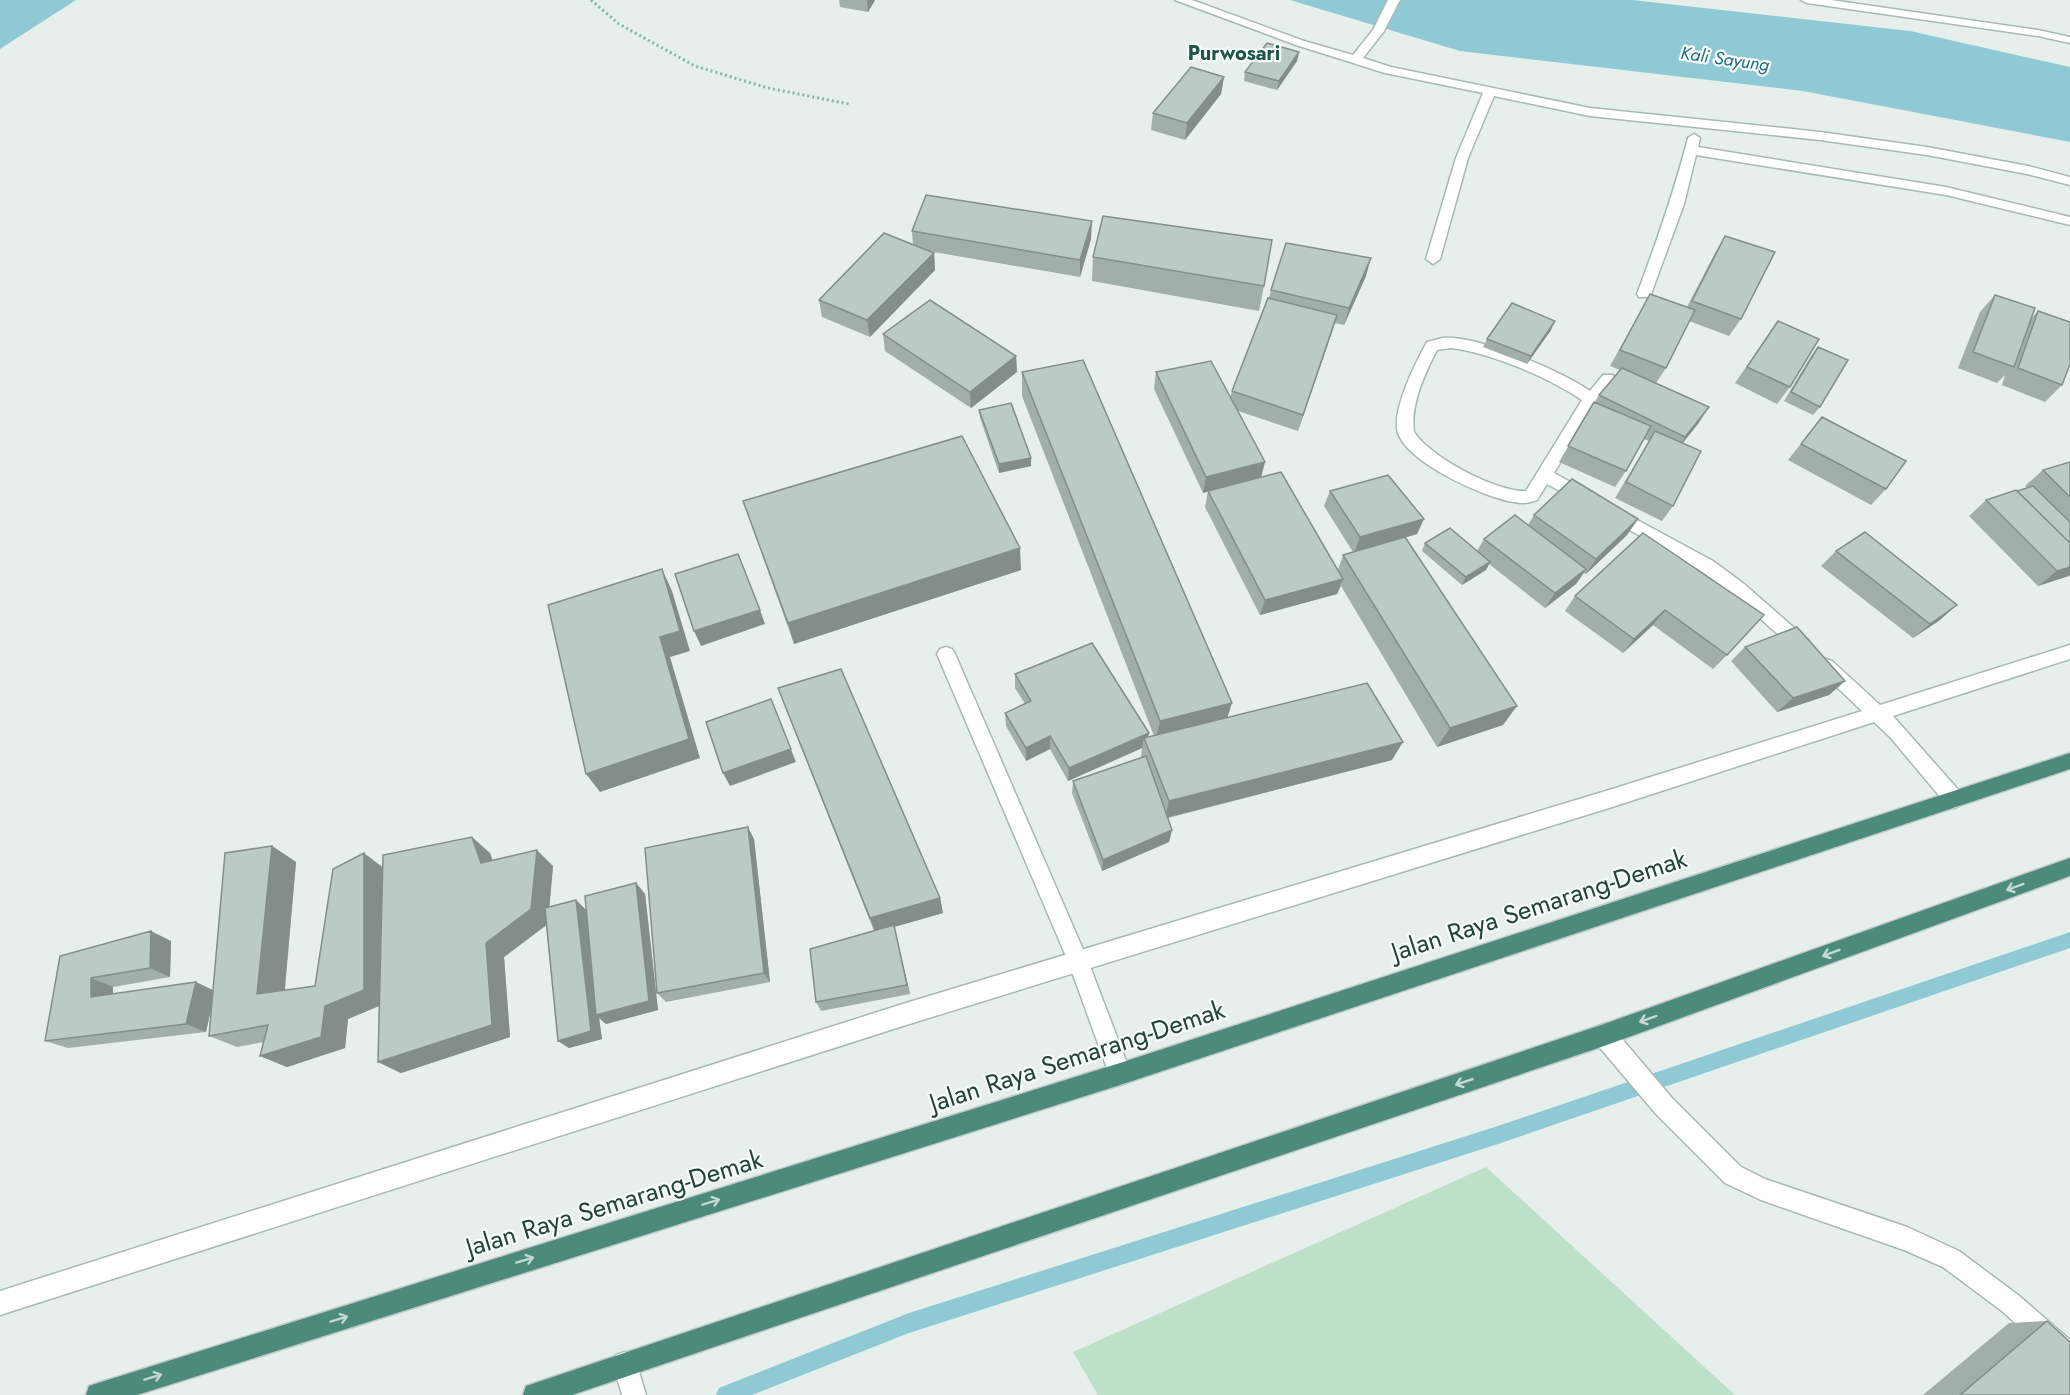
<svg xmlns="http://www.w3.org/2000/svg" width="2070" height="1395" font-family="Jost,sans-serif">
  <rect width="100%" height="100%" fill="#e6efeb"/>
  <path fill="#bfe0c8" d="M1486,1167L1735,1395H1098L1073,1352Z"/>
  <path fill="#8ec9d4" d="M0,0H76L0,49Z
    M1290,0H1632L1910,31L2070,67V142L1803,91L1460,51Z"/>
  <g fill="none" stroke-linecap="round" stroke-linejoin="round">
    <path fill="#8ec9d4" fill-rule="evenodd" d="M2070,932V948L1498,1144L909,1333L752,1395H716L719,1388L909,1313L1498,1126Z"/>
    <defs>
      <path id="service" d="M946,647L952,649L955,654L1088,961L1131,1074L1128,1082L1120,1085L1112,1082L1068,961L937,654L940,649Z
        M1604,1024L1612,1027L1672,1098L1741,1167L1765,1179L1907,1227L1959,1251L2018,1295L2070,1340V1368L2061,1365L2002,1311L1943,1267L1904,1250L1761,1200L1725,1183L1656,1114L1596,1043L1593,1035L1596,1027Z
        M625,1352L634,1355L646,1395H622L613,1364L616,1355Z"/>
      <path id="minor" d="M1175,0H1192L1304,41L1353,55L1373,30L1388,0H1400L1384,31L1363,58L1391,67L1590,108L1820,132L1927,147L2028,166L2070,177V185L2027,174L1927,155L1820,140L1590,116L1494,96L1468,158L1440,259L1433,264L1426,259L1456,158L1483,93L1385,73L1296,45Z
        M1801,0H1831L2038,30L2070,37V43L2038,36L1807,3Z
        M1694,134L1700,138L1698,147L1946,187L2070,217V225L1946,195L1696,155L1684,204L1651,294L1649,297H1639L1637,294C1657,241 1674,192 1688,138Z
        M1443,338C1477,335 1561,371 1590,391L1603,375H1613L1615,379L1613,383L1592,408L1554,473L1592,494L1594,498L1592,502L1586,504L1580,502L1547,484L1537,500C1529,503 1522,504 1514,502C1485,498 1408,463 1398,433C1391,411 1416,362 1427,342ZM1451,348C1491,353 1548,377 1582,400L1526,491C1496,492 1430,457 1414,432C1410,405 1425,373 1437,350Z
        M1613,507L1713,561L1744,584L1809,641L1812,646L1809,651L1803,653L1797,651L1732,594L1701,571L1607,517L1605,513L1607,509Z
        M2070,645V659L1893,716L1961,793L1963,799L1961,805L1954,808L1947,805L1890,737L1874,722L1609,808L906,1025L0,1315V1291L906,1003L1609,790L1862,711L1820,671L1817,666L1820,661L1826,659L1832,661L1880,705Z"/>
      <path id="trunk" d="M2070,753V769L1120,1085L137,1395H86L89,1386L98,1383L1120,1063Z
        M2070,858V876L1604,1046L572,1395H523L526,1386L535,1383L1604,1024Z"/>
    </defs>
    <use href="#service" stroke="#a8b8b2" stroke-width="3"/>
    <use href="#minor" stroke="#a8b8b2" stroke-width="3"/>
    <use href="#trunk" stroke="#c2cac8" stroke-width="3"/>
    <path stroke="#86b3a5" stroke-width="3" stroke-dasharray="2 3" stroke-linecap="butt" d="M591,0L619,24L695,66L768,88L849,104"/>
    <use href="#service" fill="#fff" fill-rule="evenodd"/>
    <use href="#minor" fill="#fff" fill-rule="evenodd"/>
    <use href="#trunk" fill="#4c8a7c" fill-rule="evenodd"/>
  </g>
  <path fill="#a1aea9" d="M839,0H875L868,12L840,7Z
    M1299,52L1297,61L1277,90L1244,81L1245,72Z
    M1224,77L1221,94L1185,140L1151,130L1153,113Z
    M912,231L1091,239L1080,277L928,251L934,253L935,270L870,337L822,317L819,300L913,245Z
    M1725,236L1741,319L1729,336L1689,321L1666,368L1656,383L1709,407L1682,443L1673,506L1662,521L1615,498L1649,441L1644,439L1626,471L1615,487L1559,462L1594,402V403L1599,395L1620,370L1610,366L1650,294L1687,307L1715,253Z
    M1093,257L1264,286L1259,311L1092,281Z
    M1366,276L1344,325L1335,323L1298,431L1238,411L1261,477L1338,570L1343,555L1353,552L1324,506L1330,491L1417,534L1399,539L1503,725L1437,747L1341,586L1337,594L1260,615L1205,507L1208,491L1203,493L1154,389L1156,372L1230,397L1232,391L1269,298L1271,290Z
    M1995,295L2031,319L2038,311L2062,385L2045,402L2002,385L2005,375L1997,383L1958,368L1980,312Z
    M1778,321L1790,387L1777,404L1735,383Z
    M1551,330L1527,364L1483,347L1487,339Z
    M883,334L1016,356L1017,372L971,408L885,351Z
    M1818,347L1820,407L1813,415L1784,401L1811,356Z
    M1022,372L1228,717L1392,760L1168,818L1172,830L1169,842L1102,871L1072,793L1073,781L1141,758L1142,748L1068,781L1050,749L1026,761L1006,726L1005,713L1025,704L1015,688V674L1149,733L1148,737L1154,736L1022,396Z
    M979,410L1031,466L999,473L980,418Z
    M1822,417L1886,489L1871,505L1788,460Z
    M2070,462V575L2038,586L1969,516L1986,500L2027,488L2025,486L2043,470Z
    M743,501L1021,570L794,644Z
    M1534,515L1638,519L1627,535L1586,574L1584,573L1576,584L1545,608L1489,564L1486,570L1462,585L1422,551L1425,543L1477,551L1484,539L1528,525Z
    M1643,533L1727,655L1713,669L1653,625L1623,653L1565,611L1575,596Z
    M1836,551L1940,620L1913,638L1821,566Z
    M1745,647L1845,681L1829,695L1777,712L1731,661Z
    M785,707L940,898L943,913L894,927L910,994L821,1011L816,1002L874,931Z
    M754,839L770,982L666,1002L657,993Z
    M272,846L296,862L285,990L315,986L383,867L490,853L492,860L553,866L549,907L576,900L586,910L588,925L636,883L645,894L658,1010L606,1024L599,1018L602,1039L569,1048L558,1041L546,925L504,957L510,1037L401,1073L378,1062L379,1006L348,1019L345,1048L287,1067L260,1056L264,1042L237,1047L209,1036L211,1009L206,1032L68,1048L45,1041L60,956L171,941L170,977L113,987V994L213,990Z
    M2047,1321L2070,1395H1923L2009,1323Z"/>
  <path fill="#838d89" d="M867,0H875L868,12Z
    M1299,52L1297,61L1277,90L1279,81Z
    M1224,77L1221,94L1185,140L1187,123Z
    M1092,221L1091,239L1080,277V260Z
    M934,253L935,270L870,337L867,320Z
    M1371,258L1366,276L1344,325L1349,308Z
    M1337,315L1332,332L1298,431L1303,415Z
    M1555,321L1551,330L1527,364L1531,356Z
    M1016,356L1017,372L971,408L970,392Z
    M1709,407L1698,424L1674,454L1685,437Z
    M1031,458V466L999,473V464Z
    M1265,462L1261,478L1203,493L1206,477Z
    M1424,519L1417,534L1354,553L1360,537Z
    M1638,519L1627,535L1586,574L1596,559Z
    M1020,548L1021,570L794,644L788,623Z
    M1490,562L1486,570L1462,585L1466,577Z
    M2070,567V575L2069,576L2038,586L2057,571Z
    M662,569L672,591L690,651L670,657L700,758L600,792L586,774L660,637Z
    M1586,569L1576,584L1545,608L1555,593Z
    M1343,579L1337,594L1260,615L1265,600Z
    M1957,605L1940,620L1913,638L1930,624Z
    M760,610L765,624L701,646L694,631Z
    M1665,610L1653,625L1623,653L1634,639Z
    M1845,681L1829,695L1777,712L1793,698Z
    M771,699L796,762L730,786L723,773Z
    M1232,703L1226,722L1156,740L1160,721Z
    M1517,706L1503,725L1437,747L1450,728Z
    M1149,733L1147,746L1144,738L1142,748L1068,781L1069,768Z
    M1050,736V749L1026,761V748Z
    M1403,742L1392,760L1165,818L1169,801Z
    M748,827L754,839L770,982L764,973Z
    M1172,830L1169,842L1102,871L1103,860Z
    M472,837L490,853L499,879L481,863Z
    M272,846L296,862L283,1007L257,994Z
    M537,850L553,866L548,924L504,957L510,1037L401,1073L378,1062Z
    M364,853L385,869L386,1003L348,1019L345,1048L287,1067L260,1056L325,1006Z
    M636,883L645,894L658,1010L606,1024L599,1018L602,1039L569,1048L558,1041L576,900L586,910L599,1014Z
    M940,898L943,913L894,927L910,994L907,985L875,932L870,918Z
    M151,931L171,941L170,977L150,968Z
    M91,978L113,987V1006L91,997Z
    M196,982L215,991L206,1032L186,1024Z"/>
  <path fill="#bbcac4" stroke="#838d89" stroke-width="1.5" d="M1267,43L1299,52L1279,81L1245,72Z
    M1191,67L1224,77L1187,123L1153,113Z
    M926,195L1092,221L1080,260L912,231Z
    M1103,216L1272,240L1264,286L1093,257Z
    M884,233L934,253L867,320L819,300Z
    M1725,236L1775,252L1741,319L1692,301Z
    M1286,243L1371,258L1349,308L1271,290Z
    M1650,294L1695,310L1666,368L1620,350Z
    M1995,295L2035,308L2014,367L1973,352Z
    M1268,298L1337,315L1303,415L1232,391Z
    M930,300L1016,356L970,392L883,334Z
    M1512,303L1555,321L1531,356L1487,339Z
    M2038,311L2070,322V364L2062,385L2018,368Z
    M1778,321L1819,339L1790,387L1747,367Z
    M1818,347L1848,360L1820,407L1791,392Z
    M1083,360L1232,703L1160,721L1022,372Z
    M1211,361L1265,462L1206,477L1156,372Z
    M1622,368L1709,407L1685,437L1599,395Z
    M1594,402L1651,426L1626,471L1568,446Z
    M1011,403L1031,458L999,464L979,410Z
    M1822,417L1906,461L1886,489L1801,444Z
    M1655,431L1701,451L1673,506L1626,482Z
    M962,436L1020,548L788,623L743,501Z
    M2070,462V497L2043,470Z
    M1281,472L1343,579L1265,600L1208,491Z
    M1388,475L1424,519L1360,537L1330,491Z
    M1572,479L1638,519L1596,559L1534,515Z
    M2033,486L2070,522V543L2017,491Z
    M2016,490L2070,543V567L2057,571L1986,500Z
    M1515,515L1586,569L1555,593L1484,539Z
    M1450,528L1490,562L1466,577L1425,543Z
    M1865,532L1957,605L1930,624L1836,551Z
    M1643,533L1764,615L1727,655L1665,610L1634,639L1575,596Z
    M1405,537L1517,706L1450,728L1343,555Z
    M738,554L760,610L694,631L675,574Z
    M662,569L680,631L660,637L689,739L586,774L548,605Z
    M1797,627L1845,681L1793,698L1745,647Z
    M1092,643L1149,733L1069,768L1050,736L1026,748L1005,713L1031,701L1015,674Z
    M841,669L940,898L870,918L778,688Z
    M1367,683L1403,742L1169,801L1144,738Z
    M771,699L791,749L723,773L706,722Z
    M1146,756L1172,830L1103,860L1073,781Z
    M748,827L764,973L657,993L645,848Z
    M472,837L481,863L537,850L531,909L486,943L492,1025L378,1062L383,855Z
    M272,846L257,994L315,986L333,869L364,853V990L325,1006L321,1037L260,1056L268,1025L209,1036L225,853Z
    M636,883L649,1001L596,1015L585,896Z
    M576,900L591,1031L558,1041L545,908Z
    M894,925L907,985L816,1002L810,949Z
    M151,931L150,968L91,978V997L196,982L186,1024L45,1041L60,956Z
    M2047,1321L2070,1342V1395H1960Z"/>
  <defs><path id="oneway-shaft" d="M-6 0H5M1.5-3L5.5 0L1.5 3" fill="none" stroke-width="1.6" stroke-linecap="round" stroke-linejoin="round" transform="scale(1.5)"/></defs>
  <g stroke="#c4d9d4">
    <use href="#oneway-shaft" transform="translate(2015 887) rotate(160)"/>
    <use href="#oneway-shaft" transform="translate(1831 953) rotate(160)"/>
    <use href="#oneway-shaft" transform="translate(1648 1019) rotate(160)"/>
    <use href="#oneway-shaft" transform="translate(1464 1082) rotate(161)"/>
    <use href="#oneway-shaft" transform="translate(711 1202) rotate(-17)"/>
    <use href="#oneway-shaft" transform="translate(525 1260) rotate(-17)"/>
    <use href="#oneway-shaft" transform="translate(339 1319) rotate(-17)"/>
    <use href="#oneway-shaft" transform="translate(153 1377) rotate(-17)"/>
  </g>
  <g text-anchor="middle" stroke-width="4.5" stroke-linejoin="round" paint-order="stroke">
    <g font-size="18" font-style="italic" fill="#1c6f80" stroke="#f7fbf9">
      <text transform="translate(1725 59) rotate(8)" y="6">Kali Sayung</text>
    </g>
    <g font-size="20" font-weight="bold" fill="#1f5548" stroke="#f7fbf9">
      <text x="1234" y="60">Purwosari</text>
    </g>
    <g font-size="26" fill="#24423a" stroke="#f7fbf9">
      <text transform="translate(1539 905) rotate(-18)" y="9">Jalan Raya Semarang-Demak</text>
      <text transform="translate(1077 1056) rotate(-18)" y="9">Jalan Raya Semarang-Demak</text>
      <text transform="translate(614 1203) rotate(-17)" y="9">Jalan Raya Semarang-Demak</text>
    </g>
  </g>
</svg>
